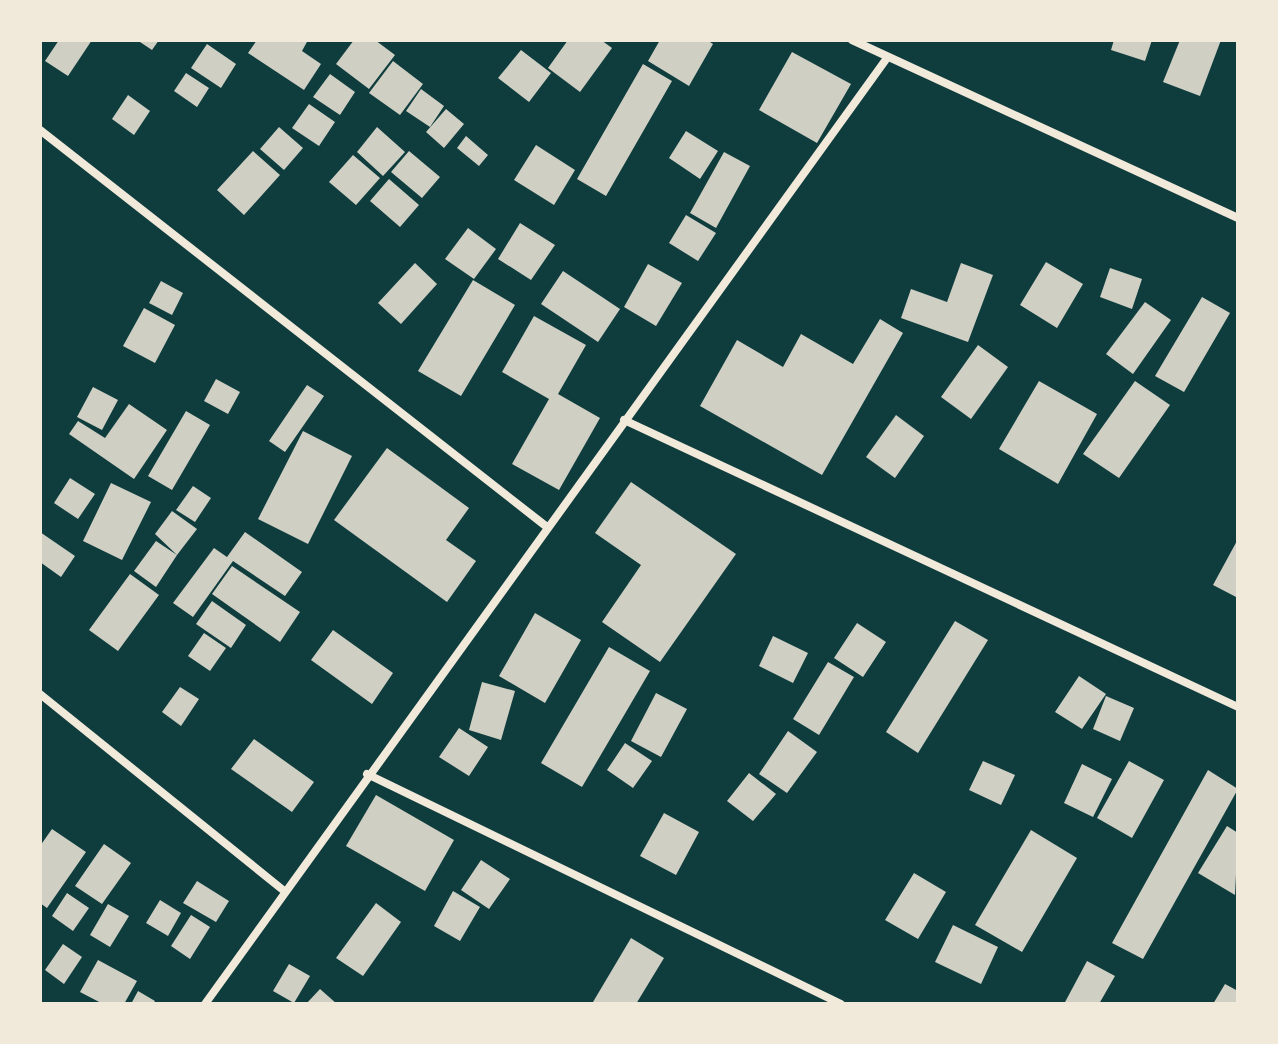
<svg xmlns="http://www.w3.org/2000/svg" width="1278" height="1044" font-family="'Crimson Pro',serif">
  <rect width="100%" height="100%" fill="#0f3d3e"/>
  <path fill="#cfcfc3" d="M59,40H92L68,76L45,61Z
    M137,40H159L152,50Z
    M257,40H308L302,51L321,64L304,90L248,53Z
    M354,40H375L395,55L369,89L336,64Z
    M568,40H601L612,48L580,92L548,68Z
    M660,40H707L713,44L689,86L648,61Z
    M1114,40H1152L1145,61L1111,50Z
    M1180,40H1221L1200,96L1163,82Z
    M207,44L236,64L221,88L191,68Z
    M521,50L551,73L529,102L498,78Z
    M792,52L851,84L817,143L759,110Z
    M393,61L423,84L400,115L369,93Z
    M643,64L672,81L606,196L577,179Z
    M186,73L209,88L197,107L174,91Z
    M330,74L355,92L340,115L313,97Z
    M421,89L444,106L430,127L406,111Z
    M128,95L150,111L134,135L112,119Z
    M309,104L335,122L319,146L292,128Z
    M446,109L464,124L444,148L426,132Z
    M279,127L303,148L284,170L260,149Z
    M377,127L405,152L383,176L357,152Z
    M686,131L718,151L700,179L669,158Z
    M466,136L488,155L479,166L457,148Z
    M536,145L575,170L554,205L514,180Z
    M253,151L280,175L244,215L217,190Z
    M409,151L440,177L422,198L391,172Z
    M724,152L750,166L716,228L690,213Z
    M353,155L380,178L356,205L329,182Z
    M389,179L419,205L400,227L370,201Z
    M686,215L716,233L698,261L669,243Z
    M520,223L555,245L531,280L498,259Z
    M468,228L496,249L474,279L445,259Z
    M1046,262L1083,284L1057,328L1020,305Z
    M415,263L437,284L401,324L378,303Z
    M961,263L993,275L968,342L901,318L911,289L947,302Z
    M648,264L682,283L656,326L624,307Z
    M1110,268L1142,279L1132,309L1100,297Z
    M563,271L620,309L598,342L541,304Z
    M473,280L515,305L461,396L418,371Z
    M161,281L183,293L172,315L149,303Z
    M1202,297L1230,313L1184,392L1155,376Z
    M1145,302L1171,320L1133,374L1106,354Z
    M144,308L175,325L155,363L123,346Z
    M534,316L586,345L558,394L600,418L559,490L512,464L549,399L502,372Z
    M880,319L903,333L822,475L700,406L737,340L783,367L801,334L853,364Z
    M978,345L1008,367L971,419L941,397Z
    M216,379L240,392L228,414L204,401Z
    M1039,381L1097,414L1058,484L999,449Z
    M1135,381L1170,405L1119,478L1083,454Z
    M307,385L324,396L285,452L269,441Z
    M93,387L118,400L102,430L77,417Z
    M129,404L167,430L134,479L69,434L78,421L105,438Z
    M186,411L210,425L172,490L148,476Z
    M896,415L924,436L895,478L866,457Z
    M303,431L352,456L308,544L258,519Z
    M387,448L469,508L446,540L476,561L447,602L334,520Z
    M70,478L95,494L78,519L54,503Z
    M631,482L736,554L660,662L602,622L641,565L595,533Z
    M111,483L151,502L122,560L83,541Z
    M193,486L211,498L195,522L176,510Z
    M172,511L197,529L177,555L155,534Z
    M40,532L75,556L61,577L40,562Z
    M245,532L302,572L285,596L233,561L193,617L173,603L214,548L227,557Z
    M1238,539V598L1213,585Z
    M156,541L177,555L156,587L134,571Z
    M232,566L300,612L280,642L212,594Z
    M130,574L159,595L118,651L89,630Z
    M212,601L246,625L231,648L196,624Z
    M535,613L581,640L545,703L499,676Z
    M955,621L988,640L918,753L886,732Z
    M857,623L886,642L863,677L834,658Z
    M333,630L393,673L372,704L311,660Z
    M204,633L226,648L210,671L188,656Z
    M773,636L808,653L793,683L759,666Z
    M609,647L650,671L582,787L541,763Z
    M828,662L854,677L819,735L793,719Z
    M1079,676L1106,694L1082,729L1055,712Z
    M482,682L515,691L501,740L469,730Z
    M180,687L199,699L181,726L162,712Z
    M656,693L687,709L661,757L631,741Z
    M1106,696L1134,708L1120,741L1093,729Z
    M459,728L488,747L469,776L439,757Z
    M788,731L817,752L787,793L759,774Z
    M254,739L314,782L292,812L231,769Z
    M625,743L652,761L633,788L607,770Z
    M983,761L1015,775L1001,805L969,790Z
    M1129,761L1164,780L1132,838L1097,818Z
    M1082,764L1112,779L1093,817L1064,803Z
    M1208,770L1238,789L1143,959L1112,943Z
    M749,773L776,794L753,821L727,801Z
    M376,795L454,840L425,891L346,846Z
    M664,813L699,832L676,875L640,856Z
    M1227,826L1238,833L1235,895L1198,873Z
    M52,829L86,852L47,908L40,903V846Z
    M1031,830L1077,858L1022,952L975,925Z
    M104,844L131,863L102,904L75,886Z
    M481,860L510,879L489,909L461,890Z
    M914,873L946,892L918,939L885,920Z
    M197,881L229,901L216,922L183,903Z
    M453,891L480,907L460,941L434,926Z
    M67,893L89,908L73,931L52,916Z
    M160,900L181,913L168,936L146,923Z
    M376,903L401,922L363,976L336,958Z
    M108,904L129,916L110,947L90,935Z
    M191,915L210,927L190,959L171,946Z
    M953,925L998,947L981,984L935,962Z
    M631,938L664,958L636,1004H595L593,1002Z
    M63,944L82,957L64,984L45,970Z
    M98,960L137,981L124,1004H103L80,992Z
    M1087,961L1115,976L1099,1004H1064Z
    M289,964L310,976L294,1003L273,991Z
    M1225,984L1238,991V1004H1213Z
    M320,989L337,1004H306Z
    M138,991L155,1001L153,1004H131Z"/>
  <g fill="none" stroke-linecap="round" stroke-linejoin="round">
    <path stroke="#f1e9da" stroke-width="8" d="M852,40L1238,218
      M40,130L547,527
      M624,420L1238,707
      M40,694L283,890
      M367,774L841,1004
      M205,1004L887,58"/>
  </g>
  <rect width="1278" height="1044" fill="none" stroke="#f1e9da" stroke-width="84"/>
</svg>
